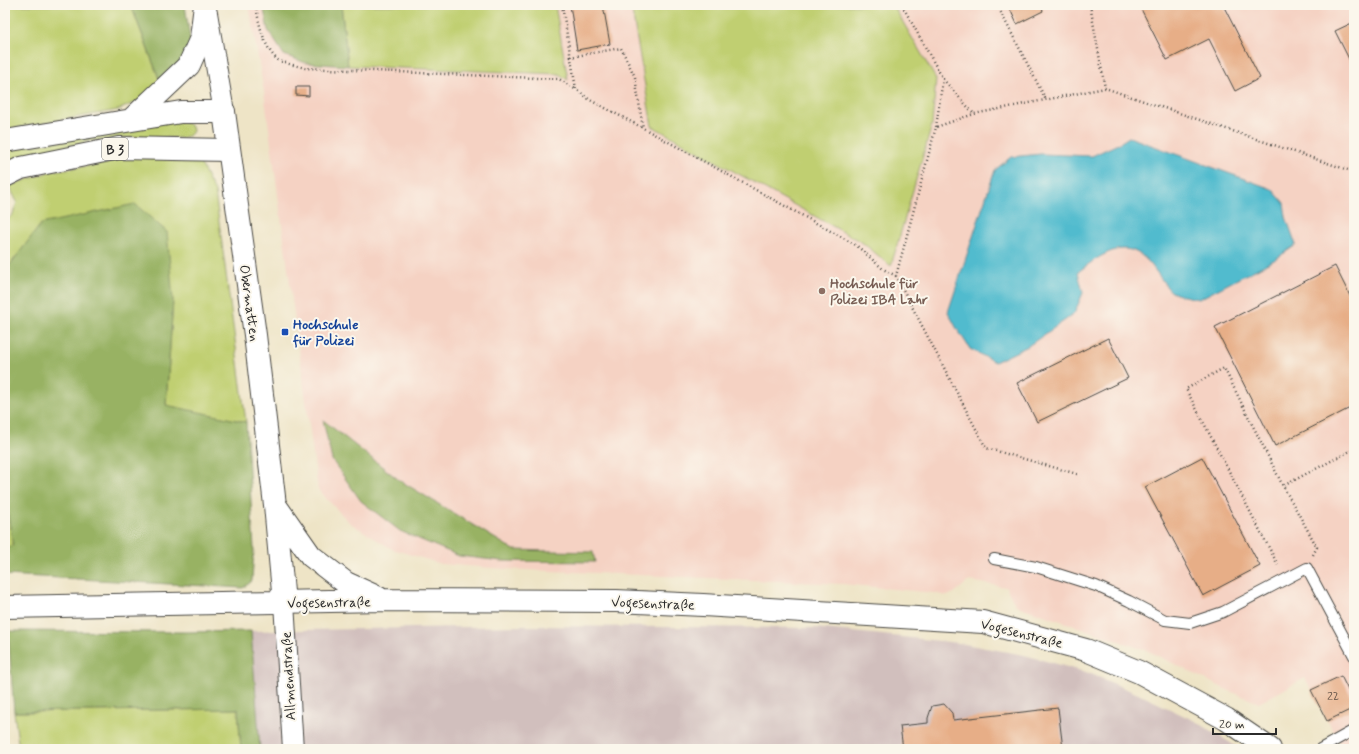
<svg xmlns="http://www.w3.org/2000/svg" width="1359" height="754" font-family="Mynerve,sans-serif">
  <rect width="100%" height="100%" fill="#fbf7ec"/>
  <filter id="ink" filterUnits="userSpaceOnUse"><feTurbulence type="fractalNoise" baseFrequency=".025" numOctaves="2"/><feDisplacementMap in="SourceGraphic" scale="8" xChannelSelector="R" yChannelSelector="G"/><feConvolveMatrix kernelMatrix="1 2 1 2 8 2 1 2 1" color-interpolation-filters="sRGB"/></filter>
  <filter id="wash" filterUnits="userSpaceOnUse"><feTurbulence type="fractalNoise" baseFrequency=".012" numOctaves="4" result="noise"/><feDisplacementMap in="SourceGraphic" scale="16" xChannelSelector="R" yChannelSelector="G"/><feGaussianBlur stdDeviation="0.9" result="paint"/><feColorMatrix in="noise" values="0 0 0 0 0 0 0 0 0 0 0 0 0 0 0 0 0 1.4 0 .05"/><feComposite in="paint" operator="in"/></filter>
  <g filter="url(#wash)">
    <rect width="100%" height="100%" fill="#eee4c6"/>
    <path fill="#f5d2c3" d="M249,5H1354V749H1343L1305,678L1259,703L1227,690L1148,651L1023,608L1016,605L1012,599L1006,587L969,581L954,593L947,596L934,593L843,584L505,569L441,564L392,549L350,523L318,490L264,92Z"/>
    <path fill="#d1bfbd" d="M523,626L815,628L959,643L1024,655L1089,673L1145,697L1197,722L1240,749H260L251,631Z"/>
    <path fill="#c0cf71" stroke="#767d4e" d="M5,5H131L161,84L145,98L118,110L5,130Z
      M341,5H555L568,80L559,74L348,66Z
      M631,5H893L936,79L932,125L891,266L863,243L652,126Z
      M171,121L187,123L192,127L193,131L190,135L182,138L133,137L86,142L54,149L5,164V150Z
      M136,155L178,157L200,162L215,192L246,422L166,406L173,300L5,278V222L13,214L17,202L9,186L51,171L102,164Z
      M5,497L13,546L5,547Z
      M238,709L241,749H19L14,712Z"/>
    <path fill="#98b263" stroke="#626e47" d="M131,5H185L191,45L177,66L160,81Z
      M263,5H341L348,66L306,63L284,55L268,30Z
      M135,204L167,232L173,300L166,405L246,422L254,549L252,581L243,588L5,575V547L13,546L5,497V278L9,266L41,224Z
      M323,420L399,480L514,550L593,552L595,562L502,561L459,556L400,531L361,501L332,460Z
      M8,631L185,632L251,631L260,749H241L238,709L14,712Z"/>
    <path fill="#51bbce" stroke="#3e737c" d="M1129,137L1272,189L1284,203L1286,217L1296,245L1274,260L1199,299C1191,297 1179,296 1172,292C1167,289 1159,275 1155,270C1130,234 1106,251 1078,272L1083,293L1074,314L1028,346L995,362L970,349L956,327L948,312L995,170L1011,157L1041,154L1092,156L1118,144Z"/>
    <g id="blocks">
      <path fill="#e7ae87" d="M570,5H586V7L603,5L610,44L577,50Z
        M1008,5H1040L1043,11L1017,24Z
        M1139,5H1223L1260,78L1235,91L1209,39L1167,60Z
        M1354,22V69L1335,31Z
        M296,87H309V96L296,95Z
        M1335,266L1354,304V406L1275,446L1215,327Z
        M1108,338L1128,378L1037,422L1017,383Z
        M1202,457L1260,566L1203,596L1145,487Z
        M1341,676L1354,702V708L1327,721L1311,690Z
        M944,704L952,713L953,720L1058,708L1063,749H903L900,726L928,723V718L932,706Z"/>
    </g>
  </g>
  <g filter="url(#ink)">
    <use href="#blocks" fill-opacity="0" stroke="#484742" stroke-width="1"/>
    <g fill="none" stroke-linecap="round" stroke-linejoin="round">
      <defs>
        <path id="lane" d="M994,559L1036,567L1096,586L1129,601L1165,620L1190,623L1223,612L1307,568L1354,656
          M1320,749L1354,730"/>
        <path id="street" d="M207,13L224,112
          M284,603L293,749"/>
        <path id="secondary" d="M224,112L255,335L275,505L284,603
          M276,506L311,556L346,583L379,598
          M5,607L384,600L616,601L703,605L983,622L1086,650L1139,672L1226,719L1270,749"/>
        <path id="primary" d="M131,120L189,65L201,38L205,5
          M5,141L181,112H224
          M5,176L21,168L119,148L229,150"/>
      </defs>
      <use href="#lane" stroke="#484742" stroke-width="12"/>
      <use href="#street" stroke="#484742" stroke-width="22"/>
      <use href="#secondary" stroke="#484742" stroke-width="24"/>
      <use href="#primary" stroke="#484742" stroke-width="24"/>
      <path stroke="#484742" stroke-width="2.5" stroke-dasharray="1 3" stroke-linecap="butt" d="M256,5C258,21 264,49 278,60C283,63 298,66 305,68L559,79L575,89
        M562,5L576,89L590,100L643,128L856,245L883,269L896,276
        M902,5L943,79L936,127
        M997,5L1046,100
        M1090,5L1105,88
        M570,57L621,48L635,77L643,128
        M943,79L974,114
        M5,198L7,202L5,208
        M1077,474L986,448L896,276L936,127L974,114L1105,88L1354,172
        M1313,555L1317,547L1283,486L1354,449
        M1278,565L1186,389L1224,368L1283,486
        M5,722L8,749"/>
      <use href="#lane" stroke="#fff" stroke-width="10"/>
      <use href="#street" stroke="#fff" stroke-width="20"/>
      <use href="#secondary" stroke="#fff" stroke-width="22"/>
      <use href="#primary" stroke="#fff" stroke-width="22"/>
    </g>
  </g>
  <circle fill="#8d6e63" stroke="#fbf7ec" stroke-width="1.5" cx="822" cy="291" r="4"/>
  <rect fill="#1a4fb4" stroke="#fbf7ec" stroke-width="1.5" x="281" y="328" width="8" height="8" rx="2"/>
  <g text-anchor="middle" stroke-width="4" stroke-linejoin="round" paint-order="stroke">
    <g font-size="12" fill="#5a4c42">
      <text x="1333" y="700">22</text>
    </g>
    <rect fill="#fbf7ec" stroke="#696865" stroke-width="1" x="102" y="138" width="26" height="22" rx="3"/>
    <g font-size="13" font-weight="bold" fill="#2b2b2b">
      <text x="115" y="154">B 3</text>
    </g>
    <g font-size="14" font-weight="bold" fill="#785e54" stroke="#fbf7ec" text-anchor="start">
      <text x="830" y="288">Hochschule für<tspan x="830" dy="16">Polizei IBA Lahr</tspan></text>
    </g>
    <g font-size="14" fill="#2b2b2b" stroke="#fbf7ec">
      <text transform="translate(250 303) rotate(82)" y="5">Obermatten</text>
      <text transform="translate(329 602) rotate(-1)" y="5">Vogesenstraße</text>
      <text transform="translate(653 603) rotate(2)" y="5">Vogesenstraße</text>
      <text transform="translate(1022 633) rotate(14)" y="5">Vogesenstraße</text>
      <text transform="translate(288 676) rotate(-93)" y="5">Allmendstraße</text>
    </g>
    <g font-size="14" font-weight="bold" fill="#164399" stroke="#fbf7ec" text-anchor="start">
      <text x="293" y="329">Hochschule<tspan x="293" dy="16">für Polizei</tspan></text>
    </g>
  </g>
  <rect width="1359" height="754" fill="none" stroke="#fbf7ec" stroke-width="20"/>
  <path d="M1213 728v6h63v-6" fill="none" stroke="#2b2b2b" stroke-width="2"/>
  <text x="1219" y="728" font-size="12" fill="#2b2b2b" stroke="#fbf7ec" stroke-width="3" paint-order="stroke">20 m</text>
</svg>
